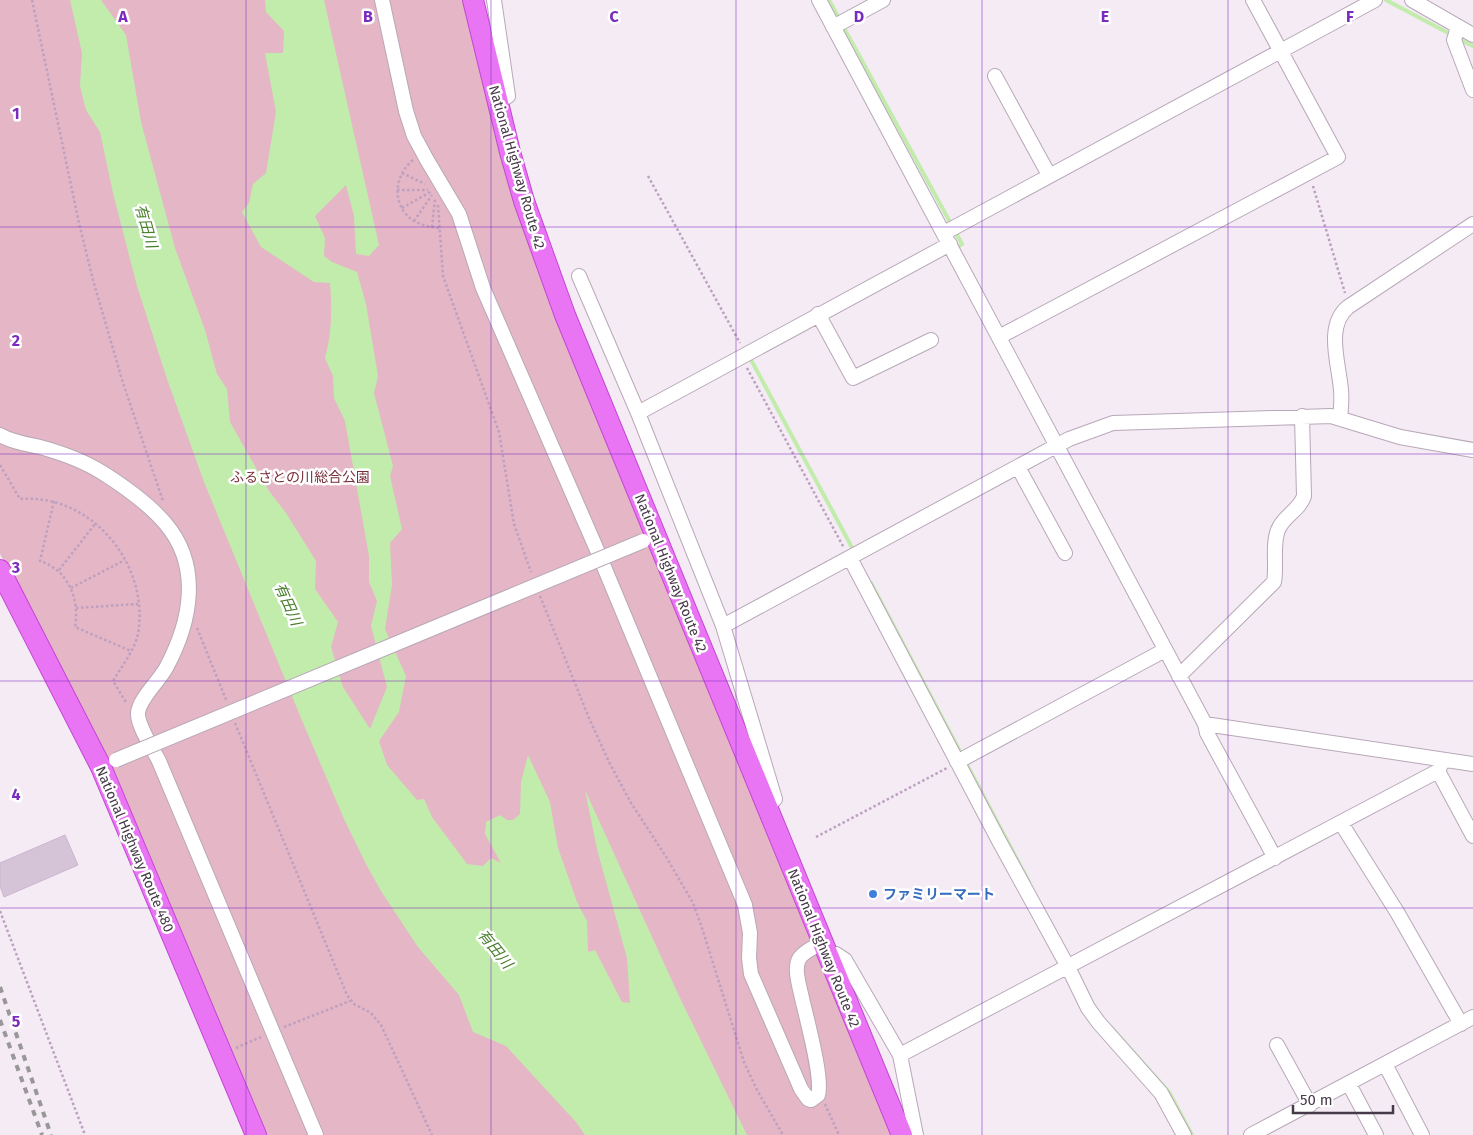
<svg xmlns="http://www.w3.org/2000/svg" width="1473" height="1135" font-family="'Fira Sans','Noto Sans JP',sans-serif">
  <rect width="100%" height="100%" fill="#f4ebf4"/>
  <path fill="#e5b6c5" d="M0,0H469L505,149L898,1135H264L124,796L95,733L0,554Z"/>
  <path fill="#c2ecac" d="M70,0H101L126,35L141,122L175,248L205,330L217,374L227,389L230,422L269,491L286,513L316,561L315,589L338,622L331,647L343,687L370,729L387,687L371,626L377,601L369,582V556L345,421L334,398L333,376L325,358C332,333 332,309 330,283L314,282L261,247L242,212L249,203L253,184L266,173L276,112L265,53H283L284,31L266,12L265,0H324L379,245L369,256L356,254L354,216L346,185L315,216L325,238L324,256L332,262L357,272L366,304L378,376L374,393L393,466L390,476L402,529L390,543L392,585L385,629L406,676L399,712L379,741L387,765L417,800L424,799L432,817L467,864L483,866L491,858L501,863L485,834L486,822L500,815L507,820H513L520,814L521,782L528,755L550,802L558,848L577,902L587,921L588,952L595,950L622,1002L630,1003L627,958L597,849L585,790L679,996L747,1135H585L576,1122L506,1046L473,1032L459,995L418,947L381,891L366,864L344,819L301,718L204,482L167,379L137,286L113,193L100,132L86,110L80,86L82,53Z"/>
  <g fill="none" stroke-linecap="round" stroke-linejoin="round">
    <path stroke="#c2ecac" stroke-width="4" d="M829,0L840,20
      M1386,0L1452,35
      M843,26L962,244L956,248
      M1458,39L1473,46
      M749,356L855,553
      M871,583L1029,882
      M1111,1027L1169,1092L1192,1135"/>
  </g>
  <path fill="#d5c4d8" stroke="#ccb4d0" d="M65,835L78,865L4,897L0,886V863Z"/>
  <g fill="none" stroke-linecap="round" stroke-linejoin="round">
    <defs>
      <path id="minor" d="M382,0L406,111L414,136L427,160L459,214L483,288L597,550L745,905L750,933L749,958L751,974L801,1089L808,1099L811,1100L818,1095C824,1077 802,1003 798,980C793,956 803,953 822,943
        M494,0L508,96L497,103
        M819,0L1205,724L1207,733L1275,858
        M1412,0L1473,35
        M833,27L883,0
        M1458,27L1454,40L1473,90
        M995,76L1049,175
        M944,233L1375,0
        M579,276L638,413L723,626L775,799L767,807
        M818,314L853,378L931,340
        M999,337L1338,157L1253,0
        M638,413L950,244
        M1340,418C1341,409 1342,400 1341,390C1339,364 1325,326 1348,307L1473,224
        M0,435C12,442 26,444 40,447C62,453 84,461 103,473C125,487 148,503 165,523C202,566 191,622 166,668C159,681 139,699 138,713C137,725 153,749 159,761L316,1135
        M1018,467L1065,553
        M850,558L998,839L1068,967L1088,1008L1099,1023L1161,1093L1184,1135
        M723,626L1069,439L1113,423L1331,416L1400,437L1473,450
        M1179,676L1274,582C1277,567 1272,545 1278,530C1283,516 1300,510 1304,496L1302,416
        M1205,724L1473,764
        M957,762L1165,650
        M1438,771L1473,836
        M1341,823L1397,912L1461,1024
        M827,955L836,954L845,960L900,1055L916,1135
        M1277,1045L1310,1105
        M900,1055L1438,771L1443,760
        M1385,1064L1422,1135
        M1349,1084L1376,1135
        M1251,1135L1473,1017"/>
      <path id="highway" d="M473,0L510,152L524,201L565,315L902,1135
        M0,570L101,767L256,1135"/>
    </defs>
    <use href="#minor" stroke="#b8a8b9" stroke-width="16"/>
    <use href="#highway" stroke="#c345d4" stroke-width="22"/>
    <path stroke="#bda0c0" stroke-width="2.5" stroke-dasharray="2.5 2.5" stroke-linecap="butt" d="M32,0L79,223L93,280L123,383L163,501
      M413,160C392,177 392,209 416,222C424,226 431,227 439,228
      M402,173L425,184
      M648,176L740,343
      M1313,186L1345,293
      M397,190H428
      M438,205L443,276L499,432L514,524L531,572
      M402,208L432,191
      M414,221L432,195
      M432,227L435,199
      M747,368L844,548
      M0,465L20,499C91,493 150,564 138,634C134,651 122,666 113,681L127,704
      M54,501L40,561C68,570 80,599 75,627L131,651
      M59,570L95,524
      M71,588L125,560
      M540,596L589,718L609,762L631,803L665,855L693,903L702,928L744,1062L757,1090L783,1135
      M76,608L138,604
      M197,628L227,702
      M235,723L347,995L354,1004L371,1013L381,1025L432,1135
      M816,837L947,768
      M0,911L85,1135
      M284,1027L350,1001
      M236,1048L261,1037
      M825,1104L839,1135"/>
    <use href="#minor" stroke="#fff" stroke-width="14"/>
    <use href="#highway" stroke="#ea75f4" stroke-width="20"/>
    <path stroke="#989898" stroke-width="4" stroke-dasharray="6 6" stroke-linecap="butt" d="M0,987L51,1135
      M0,1020L42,1135"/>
    <defs>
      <path id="minor-bridge" d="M116,760L643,541"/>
    </defs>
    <use href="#minor-bridge" stroke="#b8a8b9" stroke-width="16" stroke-linecap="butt"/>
    <use href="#minor-bridge" stroke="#fff" stroke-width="14"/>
  </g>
  <path fill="none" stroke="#7b2cbf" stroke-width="1" stroke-opacity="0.55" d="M246,0V1135M491,0V1135M736,0V1135M982,0V1135M1228,0V1135M0,227H1473M0,454H1473M0,681H1473M0,908H1473"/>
  <circle fill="#3f7fe0" stroke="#fff" stroke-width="2" cx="873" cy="894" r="5"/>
  <g text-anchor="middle" stroke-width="5" stroke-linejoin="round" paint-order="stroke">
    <g font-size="14" fill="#463948" stroke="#fff">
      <text transform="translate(517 167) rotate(74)" y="5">National Highway Route 42</text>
      <text transform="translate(671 573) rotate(68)" y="5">National Highway Route 42</text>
      <text transform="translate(135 849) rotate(67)" y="5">National Highway Route 480</text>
      <text transform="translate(824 948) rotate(68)" y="5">National Highway Route 42</text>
    </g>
    <g font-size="14" fill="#772f38" stroke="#fff">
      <text x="300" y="482">ふるさとの川総合公園</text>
    </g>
    <g font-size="14" font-weight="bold" fill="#366cbe" stroke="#fff" text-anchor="start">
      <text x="883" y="899">ファミリーマート</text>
    </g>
    <g font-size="15" font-style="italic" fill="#487f2c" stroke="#fff">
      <text transform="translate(146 226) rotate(74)" y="5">有田川</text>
      <text transform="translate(288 604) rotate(66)" y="5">有田川</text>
      <text transform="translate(495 949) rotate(51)" y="5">有田川</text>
    </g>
  </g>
  <g font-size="16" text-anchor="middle" font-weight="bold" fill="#7b2cbf" stroke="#fff" stroke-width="5" stroke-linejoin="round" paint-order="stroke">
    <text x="123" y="22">A</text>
    <text x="368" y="22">B</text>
    <text x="614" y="22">C</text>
    <text x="859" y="22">D</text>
    <text x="1105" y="22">E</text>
    <text x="1350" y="22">F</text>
    <text x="16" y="119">1</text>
    <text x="16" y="346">2</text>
    <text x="16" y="573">3</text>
    <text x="16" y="800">4</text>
    <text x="16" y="1027">5</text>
  </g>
  <path d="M1293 1105v8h100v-8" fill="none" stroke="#463948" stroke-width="2.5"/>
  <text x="1300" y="1105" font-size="15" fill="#463948" stroke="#ffffff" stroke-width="4" paint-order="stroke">50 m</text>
</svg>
